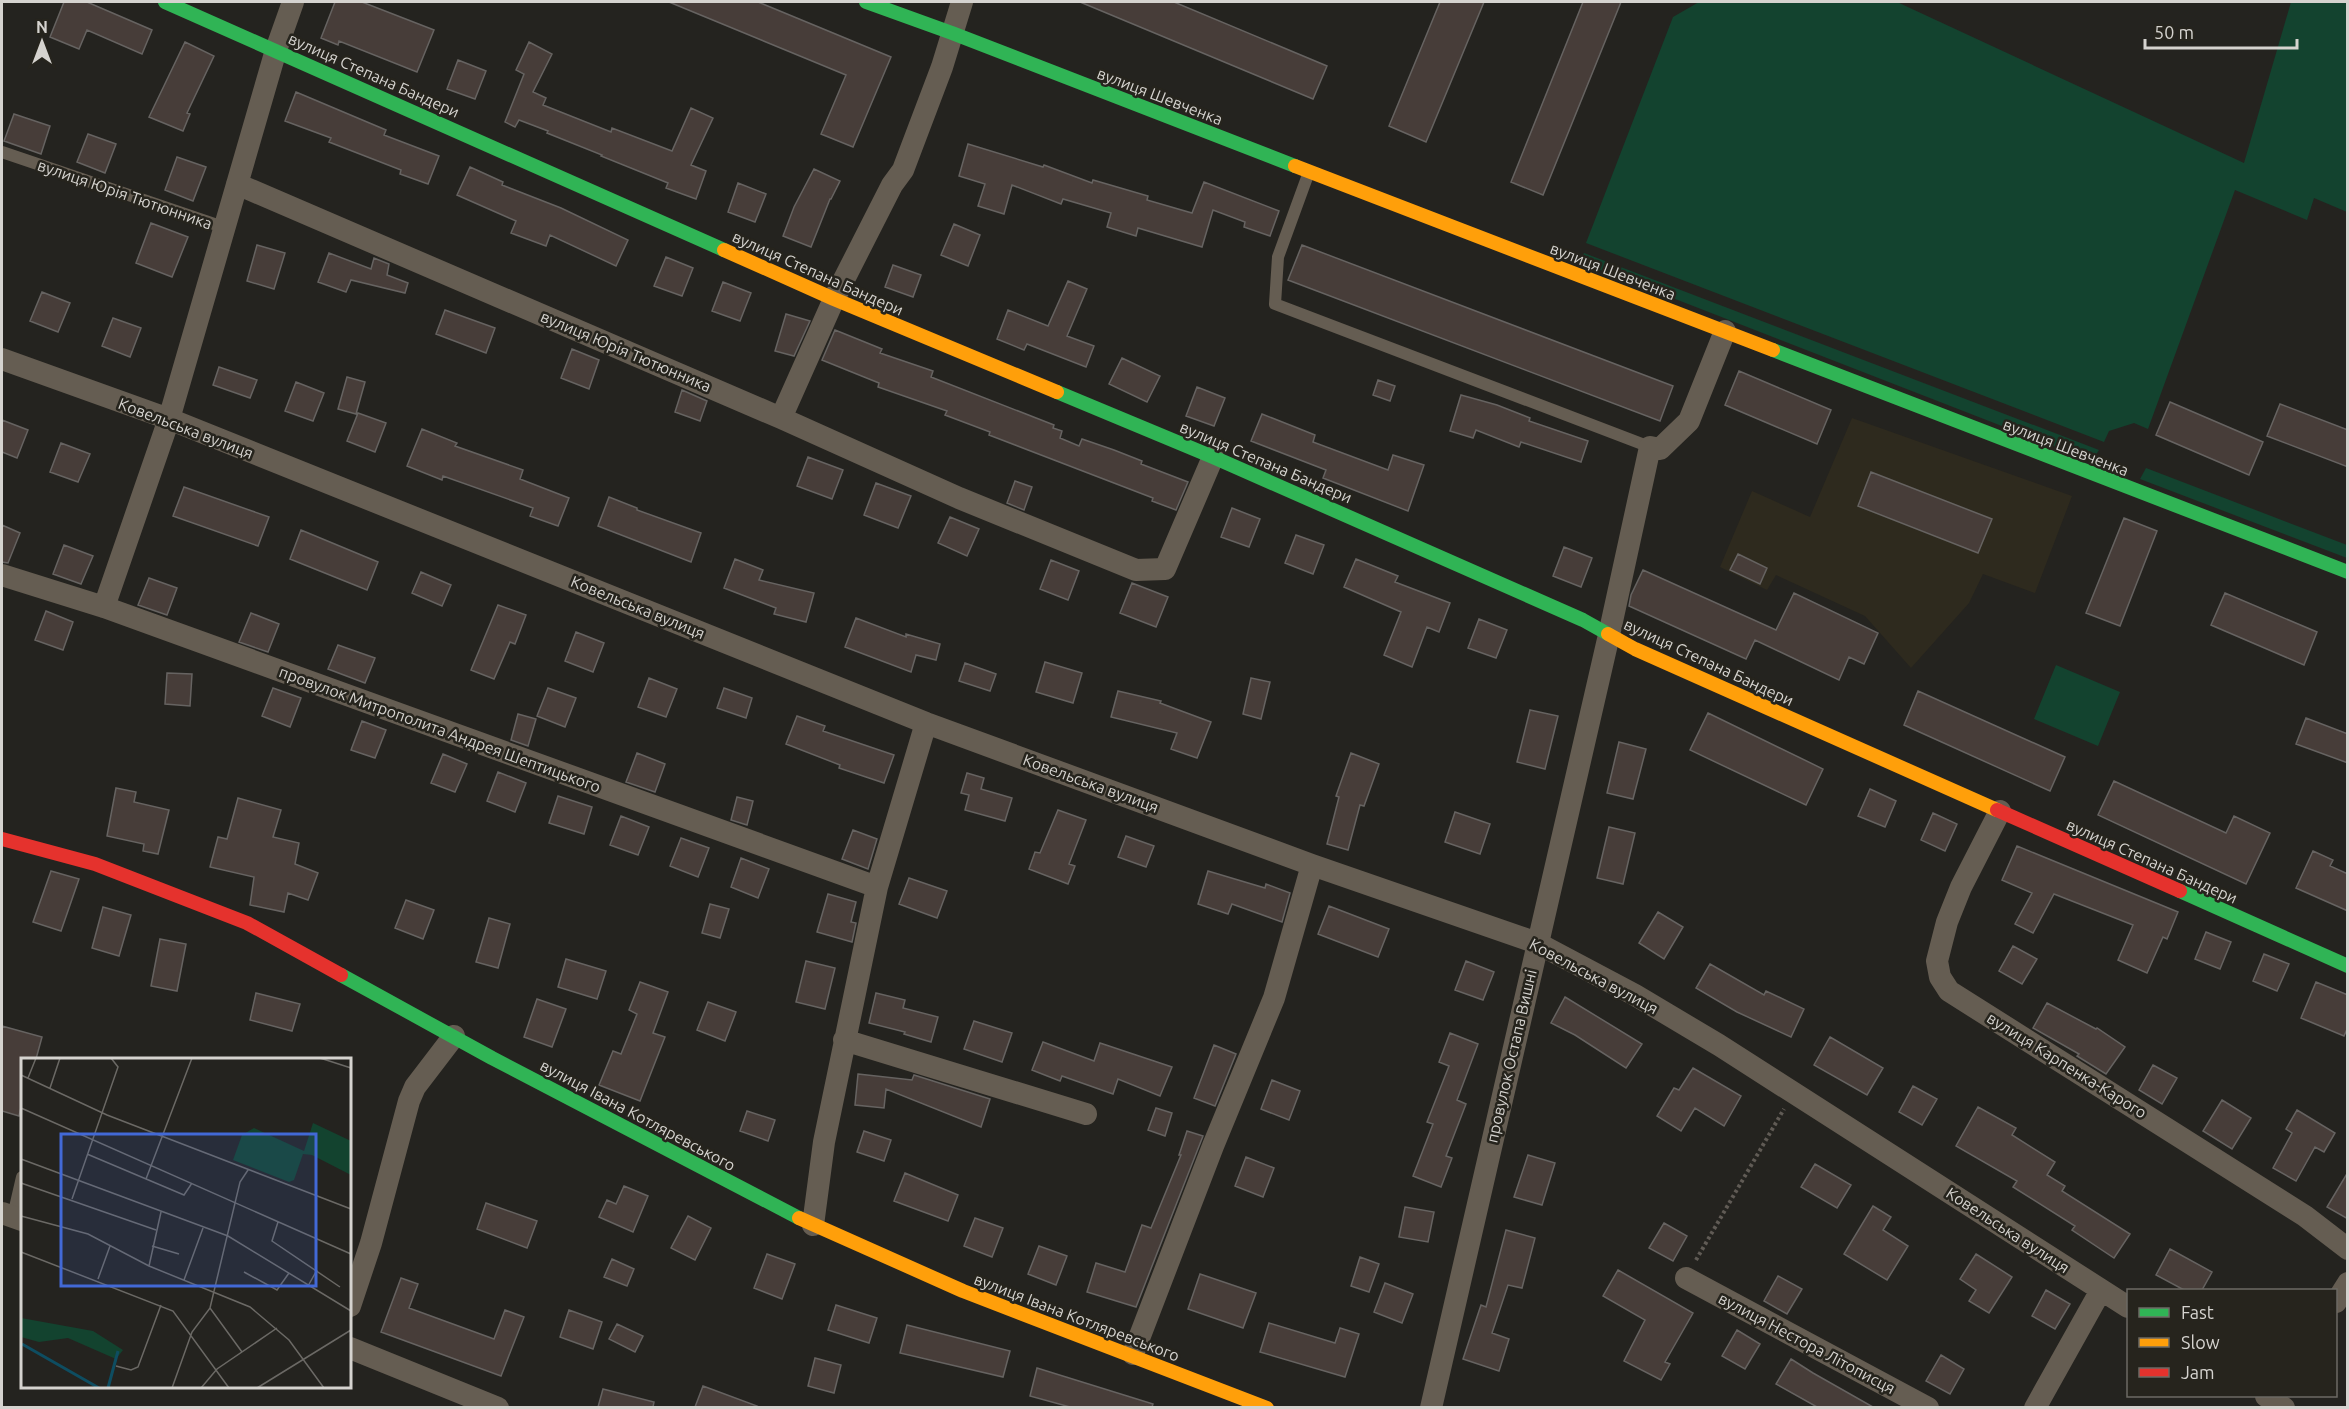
<svg xmlns="http://www.w3.org/2000/svg" width="2349" height="1409" font-family="Ubuntu,sans-serif">
  <rect width="100%" height="100%" fill="#24231f"/>
  <path fill="#2e2a1e" d="M1852,418L2072,496L2035,593L1983,574L1969,603L1911,668L1865,616L1776,575L1767,590L1720,567L1752,491L1810,517Z"/>
  <path fill="#13432f" d="M1699,2H1897L2244,163L2291,2H2347V212L2314,198L2307,220L2235,190L2148,429L2134,423L2109,431L2104,442L1586,243L1673,17Z
    M1584,253L2099,450L2092,461L1580,262Z
    M2146,468L2347,545V558L2140,479Z
    M2056,665L2120,692L2098,746L2034,719Z"/>
  <path fill="#473d39" stroke="#666361" stroke-width="1.5" d="M64,2H87L152,30L142,54L87,30L79,49L50,37Z
    M335,2H362L434,30L417,72L339,41L338,45L321,38Z
    M669,2H758L891,57L853,147L821,134L846,75Z
    M1080,2H1174L1327,66L1313,99Z
    M1440,2H1484L1426,142L1389,126Z
    M1583,2H1621L1543,195L1511,182Z
    M185,42L214,56L187,113L190,114L183,131L149,117Z
    M529,42L552,54L533,92L546,98L543,105L611,132L612,128L672,151L691,108L713,118L691,165L706,171L696,199L666,188L668,183L601,156L602,155L547,133L548,131L519,120L515,127L505,122L524,74L516,70Z
    M458,60L486,71L475,99L447,89Z
    M296,92L386,130L384,135L439,156L428,184L400,174L401,170L329,142L331,138L285,121Z
    M14,114L50,126L41,154L4,141Z
    M88,134L116,144L105,173L77,162Z
    M968,144L1043,167L1044,165L1092,183L1093,180L1148,196L1147,200L1192,213L1204,182L1279,211L1270,236L1244,227L1245,222L1213,210L1202,247L1138,228L1136,236L1107,227L1111,213L1063,199L1061,204L1012,185L1004,214L978,206L985,184L959,176Z
    M177,157L206,167L193,201L165,190Z
    M470,167L503,182L502,185L561,208L628,240L616,266L550,235L546,246L511,233L516,221L457,195Z
    M814,169L840,181L831,199H830L811,247L783,236L794,207Z
    M738,183L766,194L755,222L728,212Z
    M151,223L188,237L172,277L136,263Z
    M954,224L980,235L968,266L941,255Z
    M257,245L285,253L274,289L247,281Z
    M1302,245L1673,386L1660,421L1288,280Z
    M329,253L371,269L374,258L389,264L387,275L408,283L405,293L351,280L346,292L318,282Z
    M666,257L693,268L682,296L654,286Z
    M893,265L921,275L913,297L885,287Z
    M1068,281L1087,289L1067,336L1094,346L1086,367L1027,344L1024,350L997,339L1008,310L1048,326Z
    M723,282L751,293L740,321L712,311Z
    M42,292L70,303L58,332L30,321Z
    M445,310L495,328L486,353L436,334Z
    M786,314L810,321L794,356L775,351Z
    M113,318L141,328L130,357L102,346Z
    M835,330L882,349L880,353L933,371L931,377L1054,425L1053,428L1062,431L1060,438L1079,446L1082,439L1114,450L1142,461L1141,464L1188,482L1176,510L1152,501L1153,498L989,435L990,432L945,415L947,411L878,387L879,383L822,360Z
    M572,349L599,360L589,389L561,378Z
    M1122,358L1160,376L1147,402L1109,384Z
    M219,367L257,380L250,398L213,385Z
    M1739,371L1831,410L1817,444L1725,405Z
    M347,377L365,382L356,414L338,409Z
    M1378,380L1395,386L1390,401L1373,395Z
    M296,382L324,393L313,421L285,411Z
    M1197,387L1225,398L1214,426L1186,416Z
    M682,390L707,401L700,421L675,412Z
    M1461,395L1497,405L1530,418L1529,421L1588,441L1581,462L1521,442L1519,447L1476,430L1473,438L1450,431Z
    M2170,402L2263,442L2249,475L2156,435Z
    M2280,404L2348,430V467L2267,436Z
    M358,413L386,423L375,452L347,441Z
    M1262,414L1315,435L1313,442L1388,470L1393,455L1424,465L1408,511L1323,478L1326,470L1251,441Z
    M2,420L28,430L17,458L2,452Z
    M422,429L457,443L455,446L523,470L520,479L569,498L558,526L530,516L533,508L443,476L442,480L407,466Z
    M61,443L90,454L78,482L50,472Z
    M808,457L843,470L832,499L797,486Z
    M1871,472L1992,519L1978,553L1858,506Z
    M1015,481L1032,487L1024,510L1007,503Z
    M876,483L911,496L898,528L864,515Z
    M184,487L269,517L258,546L173,516Z
    M609,497L637,508V510L701,533L691,562L598,526Z
    M1232,508L1260,519L1249,547L1221,537Z
    M950,517L979,529L967,556L938,543Z
    M2124,518L2157,531L2120,626L2086,613Z
    M2,525L20,533L8,563L2,562Z
    M301,530L378,562L367,590L290,559Z
    M1296,535L1324,545L1313,574L1285,563Z
    M64,545L93,556L81,584L53,574Z
    M1564,547L1592,558L1581,587L1553,576Z
    M1738,554L1767,568L1760,584L1730,570Z
    M735,559L763,570L759,580L814,593L806,622L774,614L776,608L724,588Z
    M1356,559L1398,576L1395,582L1450,603L1439,632L1427,627L1412,667L1384,655L1401,612L1344,587Z
    M1051,560L1079,571L1068,600L1040,589Z
    M1643,570L1776,630L1794,593L1878,633L1864,664L1849,657L1839,680L1755,640L1746,659L1629,606L1631,595Z
    M421,572L451,585L442,606L412,593Z
    M149,578L177,588L167,615L138,605Z
    M1132,583L1168,597L1156,627L1120,613Z
    M2225,593L2317,632L2304,665L2211,625Z
    M498,605L526,615L515,644L510,642L494,679L471,670Z
    M46,611L73,622L63,650L35,640Z
    M251,613L279,624L268,652L239,642Z
    M856,618L906,637V634L940,644L936,660L916,655L911,672L845,647Z
    M1479,619L1507,630L1496,658L1468,648Z
    M576,632L604,643L593,672L565,661Z
    M338,645L375,658L365,683L328,669Z
    M1045,662L1082,673L1073,703L1036,692Z
    M965,663L996,674L990,691L959,681Z
    M167,673L192,674L190,706L165,704Z
    M649,678L677,689L666,717L638,707Z
    M1251,678L1270,682L1261,719L1243,714Z
    M273,688L301,698L290,727L262,716Z
    M548,688L576,698L565,727L537,716Z
    M724,688L752,698L746,718L717,708Z
    M1118,691L1161,701L1160,703L1211,722L1197,758L1171,749L1177,733L1111,717Z
    M1918,691L2065,757L2050,791L1904,725Z
    M1530,710L1558,716L1545,769L1517,762Z
    M1708,713L1823,769L1806,805L1690,750Z
    M518,714L536,719L528,746L511,740Z
    M797,716L825,726L823,731L894,755L884,783L839,768L840,765L786,744Z
    M2306,718L2348,734V763L2296,744Z
    M362,721L386,730L375,758L351,750Z
    M1619,742L1646,749L1633,799L1607,793Z
    M637,753L665,764L655,792L626,782Z
    M1351,753L1379,764L1364,806L1360,805L1348,850L1327,844L1339,797L1336,796Z
    M443,754L467,764L455,792L431,783Z
    M498,772L526,783L515,812L487,801Z
    M967,773L984,778L981,789L1012,798L1005,821L965,810L969,795L961,793Z
    M2114,781L2226,833L2234,816L2270,833L2246,884L2098,815Z
    M116,788L136,792L134,802L169,810L158,854L143,851L144,844L107,836Z
    M1870,789L1896,801L1885,827L1858,816Z
    M558,796L592,807L584,834L549,823Z
    M737,797L753,801L747,825L731,820Z
    M238,798L281,810L273,837L299,843L295,864L318,873L308,900L288,893L284,912L250,905L254,877L210,867L218,837L227,839Z
    M1058,810L1086,820L1069,864L1075,866L1068,884L1029,869L1035,852L1040,853Z
    M1455,812L1490,824L1480,854L1445,842Z
    M1933,813L1957,824L1945,851L1921,840Z
    M621,816L649,827L638,855L610,845Z
    M1609,827L1635,833L1623,884L1597,878Z
    M853,830L877,839L868,869L842,859Z
    M1126,836L1154,846L1146,867L1118,857Z
    M681,838L709,848L698,877L670,866Z
    M2017,846L2178,912L2167,939L2163,937L2147,973L2118,960L2133,925L2054,894L2033,933L2015,924L2032,893L2002,880Z
    M2313,851L2333,860L2330,866L2348,874V911L2296,888Z
    M741,858L769,869L758,898L731,887Z
    M51,871L79,879L61,931L33,922Z
    M1208,871L1265,888L1266,884L1290,893L1282,922L1232,904L1228,914L1198,904Z
    M909,878L947,891L937,918L899,904Z
    M828,894L856,902L851,922L856,923L852,942L817,932Z
    M406,900L434,910L423,939L395,928Z
    M710,904L729,909L720,938L702,933Z
    M1329,906L1389,929L1378,957L1318,934Z
    M103,907L131,915L119,956L92,948Z
    M1658,912L1683,927L1664,959L1639,943Z
    M489,918L510,924L498,968L476,962Z
    M2206,932L2231,942L2220,969L2195,959Z
    M160,939L186,944L177,991L151,986Z
    M2013,946L2037,959L2022,984L1999,971Z
    M2264,954L2289,964L2277,991L2253,981Z
    M566,959L606,971L597,999L558,987Z
    M806,961L835,968L825,1009L796,1002Z
    M1466,961L1494,972L1483,1000L1455,990Z
    M1710,964L1764,995L1766,991L1804,1009L1791,1037L1737,1012L1696,988Z
    M640,982L668,992L653,1033L665,1037L640,1101L599,1085L613,1051L621,1054L637,1014L629,1010Z
    M2316,982L2348,995V1027L2344,1036L2301,1018Z
    M256,993L300,1004L292,1031L250,1020Z
    M876,993L905,1000L903,1008L938,1017L931,1042L904,1034L905,1032L869,1023Z
    M1565,997L1642,1044L1626,1068L1575,1035L1551,1023Z
    M537,999L566,1009L552,1047L524,1037Z
    M708,1002L736,1012L725,1041L697,1030Z
    M2047,1003L2096,1029L2097,1028L2125,1047L2106,1074L2077,1056L2079,1054L2033,1028Z
    M974,1021L1012,1033L1002,1062L964,1049Z
    M2,1026L42,1037L36,1059H22V1103L19,1116L2,1111Z
    M1450,1033L1478,1044L1457,1100L1466,1104L1446,1156L1452,1158L1441,1187L1413,1176L1433,1124L1427,1122L1449,1066L1439,1062Z
    M1830,1037L1883,1068L1867,1095L1814,1065Z
    M1043,1042L1094,1061L1100,1043L1172,1067L1160,1096L1118,1079L1113,1094L1062,1076L1060,1081L1032,1070Z
    M1214,1045L1236,1054L1215,1106L1194,1098Z
    M2153,1065L2177,1078L2162,1104L2139,1090Z
    M1693,1068L1741,1096L1724,1126L1695,1108L1681,1131L1657,1116L1674,1088L1679,1090Z
    M858,1074L912,1080L914,1075L990,1099L981,1127L886,1089L884,1108L855,1105Z
    M1272,1080L1300,1091L1289,1120L1261,1109Z
    M1913,1086L1937,1099L1922,1125L1899,1112Z
    M2222,1100L2251,1118L2232,1149L2203,1131Z
    M1978,1107L2016,1128L2012,1135L2055,1162L2047,1175L2065,1186L2062,1191L2130,1234L2114,1258L2072,1230L2075,1226L2013,1187L2017,1181L1956,1146Z
    M1156,1108L1172,1113L1165,1136L1148,1130Z
    M2297,1110L2335,1133L2324,1152L2315,1147L2296,1181L2273,1168L2292,1133L2286,1129Z
    M747,1111L775,1120L768,1141L740,1131Z
    M864,1131L891,1140L884,1161L857,1152Z
    M1187,1131L1203,1136L1136,1307L1087,1292L1096,1263L1125,1272L1142,1225L1151,1228L1181,1155H1179Z
    M1528,1155L1555,1163L1542,1205L1514,1197Z
    M1246,1157L1274,1168L1263,1197L1235,1186Z
    M1815,1164L1851,1185L1837,1208L1801,1187Z
    M2348,1172V1219L2327,1207Z
    M905,1173L958,1195L948,1221L894,1201Z
    M624,1186L648,1196L633,1232L599,1217L607,1200L616,1204Z
    M486,1203L537,1221L527,1248L477,1229Z
    M1873,1206L1891,1217L1883,1230L1908,1246L1887,1280L1844,1254Z
    M1405,1207L1434,1212L1428,1242L1399,1237Z
    M688,1216L711,1228L695,1260L671,1248Z
    M975,1218L1003,1228L992,1257L964,1246Z
    M1664,1223L1687,1236L1673,1261L1649,1248Z
    M1506,1230L1535,1238L1522,1288L1508,1285L1492,1333L1509,1339L1499,1371L1463,1359L1481,1305L1486,1307Z
    M1039,1246L1067,1256L1056,1285L1028,1274Z
    M2170,1249L2212,1272L2202,1290H2184L2156,1275Z
    M767,1254L795,1264L782,1299L754,1288Z
    M1976,1254L2012,1277L1989,1313L1969,1301L1976,1290L1960,1279Z
    M1360,1257L1379,1264L1369,1292L1351,1286Z
    M612,1259L634,1269L627,1286L604,1277Z
    M1618,1270L1693,1313L1665,1362L1670,1364L1661,1380L1624,1361L1645,1320L1603,1296Z
    M1200,1274L1256,1293L1243,1328L1188,1309Z
    M1778,1276L1802,1289L1787,1314L1764,1301Z
    M401,1278L418,1284L409,1308L494,1339L505,1310L524,1317L501,1376L381,1332Z
    M1385,1283L1413,1294L1402,1323L1374,1312Z
    M2046,1290L2070,1304L2055,1329L2032,1316Z
    M836,1305L877,1318L869,1343L828,1330Z
    M569,1310L602,1322L593,1349L560,1337Z
    M1269,1323L1335,1343L1340,1328L1359,1334L1345,1377L1260,1352Z
    M617,1324L643,1336L635,1352L609,1339Z
    M907,1325L1010,1351L1003,1377L900,1353Z
    M1737,1330L1760,1344L1745,1369L1722,1356Z
    M1941,1355L1964,1369L1950,1394L1926,1381Z
    M815,1358L841,1365L834,1393L808,1386Z
    M1791,1359L1813,1373L1873,1407H1817L1776,1384Z
    M1037,1368L1153,1404L1152,1407H1070L1030,1396Z
    M703,1386L757,1406L756,1407H695Z
    M603,1389L654,1402L653,1407H598Z"/>
  <g fill="none" stroke-linecap="round" stroke-linejoin="round">
    <path stroke="#605b55" stroke-width="4" stroke-dasharray="3 3" stroke-linecap="butt" d="M1696,1260L1784,1109"/>
    <path stroke="#655d52" stroke-width="12" d="M2,152L226,228
      M1309,172L1278,257L1275,304L1650,447
      M13,1216L22,1177"/>
    <path stroke="#655d52" stroke-width="22" d="M237,184L781,418L959,498L1136,570L1165,569L1213,457
      M2,359L169,419L926,723L1312,865L1537,943L1635,995L1719,1045L2128,1307
      M781,418L834,299L892,185L903,170L942,67L962,2
      M2,575L104,607L877,887
      M104,607L169,419L276,50L293,2
      M2000,811L1961,887L1947,922L1937,961L1940,977L1949,991L2305,1216L2348,1249
      M844,1040L1086,1114
      M2,1213L22,1220
      M813,1225L824,1142L877,887L926,723
      M1686,1278L1928,1408
      M2336,1302L2348,1283
      M350,1306L371,1243L409,1101L415,1087L454,1036
      M350,1348L498,1408
      M1133,1354L1213,1146L1274,998L1312,865
      M2266,1396L2284,1408
      M1431,1408L1609,635L1650,447L1660,449L1689,421L1725,331
      M2035,1408L2101,1290"/>
    <path stroke="#30b455" stroke-width="14" d="M165,2L724,250
      M866,2L952,33L1295,166
      M1773,350L2348,572
      M1057,392L1213,457L1583,620L1608,634
      M2180,891L2348,966
      M341,975L492,1058L799,1218"/>
    <path stroke="#ff9f0a" stroke-width="14" d="M1295,166L1773,350
      M724,250L834,299L1057,392
      M1608,634L1635,649L1997,810
      M799,1218L963,1291L1267,1408"/>
    <path stroke="#e5322d" stroke-width="14" d="M1997,810L2180,891
      M2,839L95,864L247,923L341,975"/>
  </g>
  <g text-anchor="middle" stroke-width="5" stroke-linejoin="round" paint-order="stroke">
    <g font-size="16" fill="#d5d3cf" stroke="#26241d">
      <text transform="translate(374 75) rotate(24)" y="6">вулиця Степана Бандери</text>
      <text transform="translate(1160 96) rotate(21)" y="6">вулиця Шевченка</text>
      <text transform="translate(125 194) rotate(19)" y="6">вулиця Юрія Тютюнника</text>
      <text transform="translate(1613 271) rotate(21)" y="6">вулиця Шевченка</text>
      <text transform="translate(818 273) rotate(24)" y="6">вулиця Степана Бандери</text>
      <text transform="translate(626 351) rotate(23)" y="6">вулиця Юрія Тютюнника</text>
      <text transform="translate(186 428) rotate(21)" y="6">Ковельська вулиця</text>
      <text transform="translate(2066 447) rotate(21)" y="6">вулиця Шевченка</text>
      <text transform="translate(1266 462) rotate(23)" y="6">вулиця Степана Бандери</text>
      <text transform="translate(638 607) rotate(22)" y="6">Ковельська вулиця</text>
      <text transform="translate(1709 662) rotate(25)" y="6">вулиця Степана Бандери</text>
      <text transform="translate(440 729) rotate(20)" y="6">провулок Митрополита Андрея Шептицького</text>
      <text transform="translate(1091 783) rotate(20)" y="6">Ковельська вулиця</text>
      <text transform="translate(2152 861) rotate(24)" y="6">вулиця Степана Бандери</text>
      <text transform="translate(1594 976) rotate(28)" y="6">Ковельська вулиця</text>
      <text transform="translate(1511 1056) rotate(-77)" y="6">провулок Остапа Вишні</text>
      <text transform="translate(2067 1065) rotate(32)" y="6">вулиця Карпенка-Карого</text>
      <text transform="translate(638 1115) rotate(28)" y="6">вулиця Івана Котляревського</text>
      <text transform="translate(2008 1230) rotate(33)" y="6">Ковельська вулиця</text>
      <text transform="translate(1077 1317) rotate(21)" y="6">вулиця Івана Котляревського</text>
      <text transform="translate(1807 1343) rotate(28)" y="6">вулиця Нестора Літописця</text>
    </g>
  </g>
  <g transform="translate(21 1058)">
    <rect width="330" height="330" fill="#24231f"/>
    <path d="M292,65L330,83V117L291,97L282,96L273,122L268,124L212,102L221,77L233,70L283,93ZM0,260L72,273L102,292L95,301L47,280L18,284L0,279Z" fill="#13432f"/>
    <path fill="none" stroke="#0e4d61" stroke-width="3" d="M1,286L78,330M87,330L97,293"/>
    <path fill="none" stroke="#6b6965" stroke-width="1.5" d="M299,0L330,10M0,17L86,57L330,151M7,20L15,0M29,30L39,0M0,50L330,196M66,96L163,137L171,125M0,101L207,178L330,253M125,121L171,0M0,125L135,172M51,141L97,9L90,0M0,158L67,176L128,208L229,249L268,282L303,330M257,164L251,183L319,229M131,188L158,196M0,194L152,253L208,330M128,208L140,154M223,214L256,232L268,215M77,221L89,188M163,222L182,170M287,228L296,212M189,250L219,124L227,112M95,308L110,312L117,309L140,247M151,330L171,274L189,250L221,294M180,330L196,311L256,270M236,330L330,272"/>
    <path fill="#4269d6" fill-opacity="0.15" stroke="#4269d6" stroke-width="3" d="M40,76H295V228H40Z"/>
    <rect width="330" height="330" fill="none" stroke="#d5d3cf" stroke-width="3"/>
  </g>
  <rect width="2349" height="1409" fill="none" stroke="#d5d3cf" stroke-width="6"/>
  <rect x="2127" y="1289" width="210" height="108" fill="#26241d" stroke="#6c6a64" stroke-width="1.5"/>
  <rect x="2139" y="1308" width="30" height="9" fill="#30b455" stroke="#6c6a64" stroke-width="1.5"/>
  <text x="2181" y="1319" font-size="18" fill="#d5d3cf">Fast</text>
  <rect x="2139" y="1338" width="30" height="9" fill="#ff9f0a" stroke="#6c6a64" stroke-width="1.5"/>
  <text x="2181" y="1349" font-size="18" fill="#d5d3cf">Slow</text>
  <rect x="2139" y="1368" width="30" height="9" fill="#e5322d" stroke="#6c6a64" stroke-width="1.5"/>
  <text x="2181" y="1379" font-size="18" fill="#d5d3cf">Jam</text>
  <g transform="translate(42 42)" stroke="#26241d" stroke-width="4.5" paint-order="stroke">
  <path d="M0-4.5L10 22L0 15L-10 22Z" fill="#d5d3cf"/>
  <text y="-9" font-size="16" font-weight="bold" text-anchor="middle" fill="#d5d3cf">N</text>
  </g>
  <path d="M2145 39v9h152v-9" fill="none" stroke="#d5d3cf" stroke-width="3"/>
  <text x="2154" y="39" font-size="18" fill="#d5d3cf" stroke="#26241d" stroke-width="4.5" paint-order="stroke">50 m</text>
</svg>
